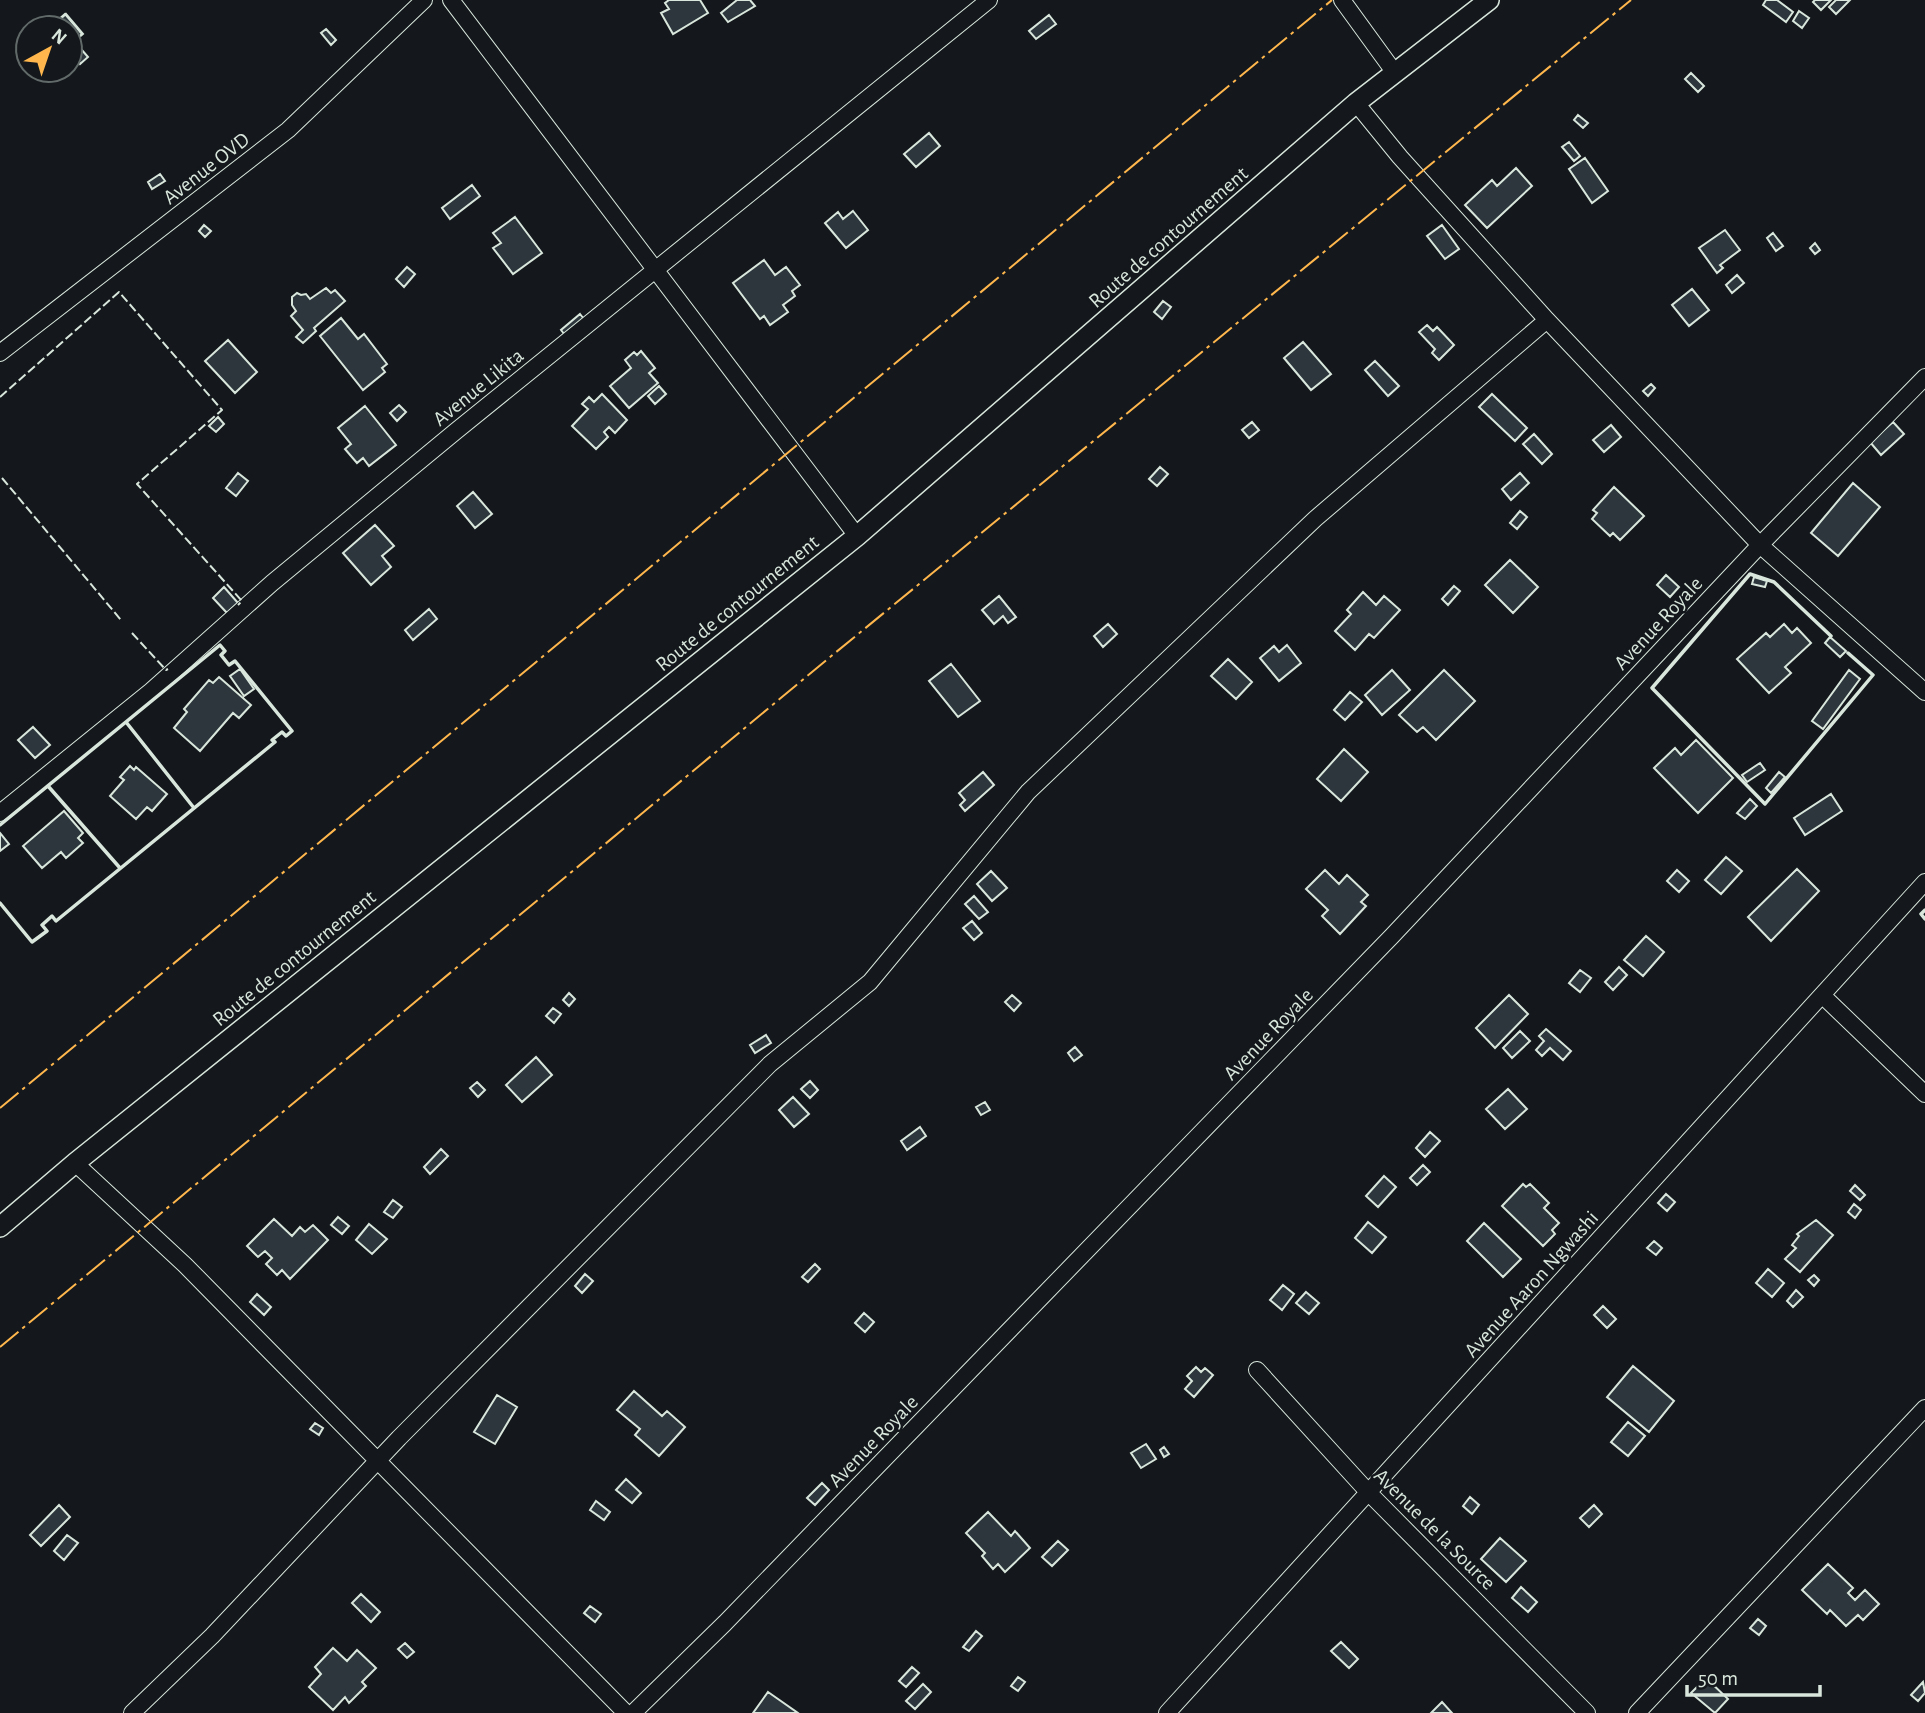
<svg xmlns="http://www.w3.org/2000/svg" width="1925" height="1713" font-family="'Alegreya Sans',sans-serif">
  <rect width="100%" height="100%" fill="#14181c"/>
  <path fill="#2c363c" stroke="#d8e6dc" stroke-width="2" d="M669,0H700L708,13L673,34L661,13L669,9L665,3Z
    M737,0H750L755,6L728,22L721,13Z
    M1766,0H1777L1793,12L1786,22L1763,5Z
    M1815,0H1831L1821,10L1813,2Z
    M1836,0H1850L1836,14L1829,7Z
    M1799,11L1809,18L1802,28L1793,21Z
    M65,14L82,34L70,44V28H49Z
    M66,14L83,34L70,45V28H50Z
    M1049,15L1056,24L1036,39L1029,31Z
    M326,29L336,40L331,45L321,33Z
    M81,49L88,57L80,64L73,56Z
    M1691,73L1704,86L1698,92L1685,79Z
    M1578,115L1588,123L1583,128L1574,120Z
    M929,133L940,146L916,167L904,154Z
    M1569,142L1580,156L1574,161L1562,147Z
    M1585,158L1608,191L1592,203L1569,169Z
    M1516,168L1532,186L1487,228L1465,205L1492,180L1497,186Z
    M160,174L165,181L152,189L148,182Z
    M472,185L480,196L450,219L442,208Z
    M853,211L868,230L846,248L825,223L838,212L843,219Z
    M515,217L542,253L513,274L493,248L501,243L493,233Z
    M204,225L211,231L205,237L199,231Z
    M1442,225L1459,249L1445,259L1427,236Z
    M1725,230L1740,250L1720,265L1723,268L1717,273L1699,248Z
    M1773,233L1783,246L1776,251L1767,238Z
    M1815,243L1820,250L1815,254L1810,248Z
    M764,260L775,275L786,267L800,285L792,291L795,296L783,305L788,312L770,325L764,316L760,319L733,283Z
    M407,267L415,274L404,287L396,279Z
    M1737,275L1744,283L1732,293L1726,285Z
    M326,288L331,293L335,290L345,301L314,328L316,331L303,343L296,337L303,330L291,316L296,311L292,305V297L297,293L301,295L306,294L310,299Z
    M1692,289L1709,310L1689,326L1672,305Z
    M1163,301L1171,307L1162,319L1154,312Z
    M580,314L588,324L569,340L561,330Z
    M341,318L358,339L364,334L387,364L382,368L385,372L363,390L320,336Z
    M1427,325L1433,331L1437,327L1454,345L1439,360L1432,353L1435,349L1419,332Z
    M228,340L257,372L235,393L205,361Z
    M1303,342L1331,374L1311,390L1284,358Z
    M641,351L655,368L649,373L658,383L629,408L610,386L631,368L625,360L634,352L637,355Z
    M1375,361L1399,386L1388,396L1365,370Z
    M1651,384L1655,388L1648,396L1643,391Z
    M659,386L666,394L655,404L648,396Z
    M602,394L627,420L615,433L609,427L604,432L608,437L596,449L572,426L588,409L582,404L589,397L594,402Z
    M1492,394L1527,428L1515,441L1479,407Z
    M399,405L406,412L397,421L390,413Z
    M365,406L396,445L369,466L363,458L357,463L345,449L351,444L338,428Z
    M218,417L224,424L216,432L209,426Z
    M1252,422L1259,430L1249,438L1242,430Z
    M1893,422L1904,434L1881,455L1870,442Z
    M1611,425L1621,437L1604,452L1593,440Z
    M1534,434L1552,454L1542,464L1523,444Z
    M1160,467L1168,474L1157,486L1149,479Z
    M238,473L248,481L236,496L226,488Z
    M1520,473L1529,483L1511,500L1502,489Z
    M1853,483L1880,507L1838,556L1811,533Z
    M1614,487L1644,516L1620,540L1613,533L1610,536L1592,519L1597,513L1593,510Z
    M473,492L492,514L475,528L457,506Z
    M1520,511L1527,517L1517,529L1510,523Z
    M375,525L394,546L382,556L391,567L371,585L343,553Z
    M1510,560L1538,587L1513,613L1485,585Z
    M1666,575L1679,587L1670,597L1657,585Z
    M1754,577L1767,581L1765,587L1752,584Z
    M1454,586L1460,591L1448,605L1442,599Z
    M224,587L238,603L227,613L213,598Z
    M1363,592L1376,605L1384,596L1400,610L1374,638L1369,634L1355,650L1335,631L1351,614L1347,610Z
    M999,596L1016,617L1008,623L1003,616L994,624L982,610Z
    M429,609L437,619L413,640L405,630Z
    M1108,624L1117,634L1103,647L1094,636Z
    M1784,624L1792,633L1797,628L1811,643L1785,667L1791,673L1769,693L1737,659L1766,633L1770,637Z
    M1830,637L1846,651L1840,657L1825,643Z
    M1287,645L1301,663L1279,681L1260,658L1274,646L1279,652Z
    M1228,659L1252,682L1236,699L1211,676Z
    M951,664L980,701L958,717L929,681Z
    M240,669L254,689L244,696L230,676Z
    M1392,670L1410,690L1382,715L1365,695Z
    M1444,670L1475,701L1436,740L1423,727L1417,732L1399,715Z
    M1849,670L1860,679L1823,729L1812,721Z
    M219,677L251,705L239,718L233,713L200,751L174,728L187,712L184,709L209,680L213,683Z
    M1350,692L1362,702L1345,720L1334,710Z
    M33,727L50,745L35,758L18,740Z
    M1696,740L1733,778L1698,813L1654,768L1675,748L1681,755Z
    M1344,749L1368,772L1341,801L1317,779Z
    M1760,763L1765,770L1747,782L1742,775Z
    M130,766L134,770L136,767L167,794L152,811L147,807L136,819L110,796L124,780L120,777Z
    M983,772L994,785L965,811L960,805L965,800L959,793Z
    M1779,772L1785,777L1771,793L1766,788Z
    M1831,794L1842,811L1805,835L1794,818Z
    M1750,799L1757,806L1745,819L1737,813Z
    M64,811L83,833L78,838L83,843L66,858L61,852L42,868L23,846Z
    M0,833L9,844L0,851Z
    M1726,857L1742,871L1721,894L1705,880Z
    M1797,869L1819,891L1771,941L1748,917Z
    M1325,870L1339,884L1347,875L1368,895L1361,902L1366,906L1340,934L1322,916L1328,910L1306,889Z
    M1677,870L1689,881L1679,892L1667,881Z
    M991,871L1007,888L992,901L977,884Z
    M974,896L988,912L979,919L965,904Z
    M972,921L982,933L974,940L963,928Z
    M1646,936L1664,952L1643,976L1624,960Z
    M1619,967L1627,975L1613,990L1605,982Z
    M1580,970L1591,978L1580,992L1569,983Z
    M569,993L575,999L569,1006L563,1000Z
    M1012,995L1021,1003L1014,1011L1005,1002Z
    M1509,995L1528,1014L1495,1048L1476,1028Z
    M553,1008L561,1014L554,1023L546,1016Z
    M1546,1029L1571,1051L1563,1060L1550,1048L1542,1056L1536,1050L1544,1041L1539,1036Z
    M1520,1031L1530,1041L1512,1058L1503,1048Z
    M766,1035L771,1043L755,1053L750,1045Z
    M1075,1047L1082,1055L1074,1061L1068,1053Z
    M536,1057L552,1075L522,1102L506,1085Z
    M810,1081L818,1090L810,1098L801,1089Z
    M477,1082L485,1090L478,1097L470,1088Z
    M1508,1089L1527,1109L1505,1129L1486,1109Z
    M793,1097L809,1114L794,1127L779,1110Z
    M985,1102L990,1110L981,1115L976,1107Z
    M920,1127L926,1136L907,1150L901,1141Z
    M1430,1132L1440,1141L1425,1157L1416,1148Z
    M441,1149L448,1156L430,1174L424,1167Z
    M1423,1165L1430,1172L1417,1185L1410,1178Z
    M1384,1176L1396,1187L1378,1207L1366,1196Z
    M1523,1184L1526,1187L1530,1184L1549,1203L1544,1208L1559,1223L1552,1230L1555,1234L1543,1246L1502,1206Z
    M1855,1185L1865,1195L1860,1200L1850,1191Z
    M1666,1194L1675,1202L1667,1211L1658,1203Z
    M393,1200L402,1207L393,1218L384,1212Z
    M1854,1204L1861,1210L1855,1218L1848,1212Z
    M338,1217L349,1226L342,1234L331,1225Z
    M274,1219L292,1236L300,1227L305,1232L313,1225L328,1240L290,1279L282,1270L277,1275L266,1264L272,1258L265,1251L258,1257L247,1246Z
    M1816,1220L1833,1235L1800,1272L1785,1259L1796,1248L1792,1245L1799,1236L1797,1234Z
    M1368,1222L1386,1237L1372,1253L1355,1238Z
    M1484,1223L1521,1259L1503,1277L1467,1241Z
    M369,1224L387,1239L372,1254L356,1240Z
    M1654,1241L1662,1248L1656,1255L1647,1248Z
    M815,1264L820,1269L808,1282L802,1277Z
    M1768,1269L1784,1283L1772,1297L1756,1283Z
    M585,1274L593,1281L582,1293L575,1286Z
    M1814,1275L1819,1280L1814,1286L1808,1280Z
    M1283,1285L1294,1294L1282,1310L1270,1300Z
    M1796,1290L1803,1297L1793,1307L1787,1301Z
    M1306,1292L1319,1303L1309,1314L1296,1303Z
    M257,1294L271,1307L264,1315L250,1302Z
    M1603,1306L1616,1319L1607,1328L1594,1315Z
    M864,1313L874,1322L865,1332L855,1323Z
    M1633,1366L1674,1401L1649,1432L1607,1397Z
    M1196,1367L1201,1372L1205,1368L1213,1375L1194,1397L1185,1389L1192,1381L1187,1376Z
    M634,1391L662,1416L667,1411L685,1427L659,1456L635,1435L640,1429L617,1410Z
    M497,1395L517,1407L495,1444L474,1432Z
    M1628,1422L1645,1436L1628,1456L1611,1442Z
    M315,1423L323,1428L319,1435L310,1429Z
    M1146,1444L1156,1459L1141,1468L1131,1453Z
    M1164,1447L1169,1454L1164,1457L1160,1450Z
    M626,1479L641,1493L632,1503L616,1490Z
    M822,1483L829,1490L815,1505L807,1498Z
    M1470,1497L1479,1505L1472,1514L1463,1506Z
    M596,1501L610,1512L604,1520L590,1510Z
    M59,1505L70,1517L41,1546L30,1535Z
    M1594,1505L1602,1514L1589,1527L1580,1518Z
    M988,1512L1011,1536L1015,1531L1030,1548L1005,1572L998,1564L993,1569L982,1556L985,1553L966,1533Z
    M67,1535L78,1543L64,1560L54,1551Z
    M1500,1538L1526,1561L1506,1582L1481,1559Z
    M1058,1541L1068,1550L1052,1566L1042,1557Z
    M1828,1564L1853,1588L1848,1593L1855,1600L1865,1590L1879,1604L1863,1620L1858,1615L1846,1626L1830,1610L1827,1614L1802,1590Z
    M1521,1587L1537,1602L1528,1612L1512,1598Z
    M361,1594L380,1612L371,1622L352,1603Z
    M590,1606L601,1614L595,1622L584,1613Z
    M1758,1619L1766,1626L1759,1635L1750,1628Z
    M976,1631L982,1636L969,1651L963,1647Z
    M1341,1642L1358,1659L1349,1668L1331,1651Z
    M405,1643L414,1652L407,1658L398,1649Z
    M333,1648L347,1661L357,1650L376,1668L362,1682L366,1686L349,1703L345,1697L333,1710L309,1687L321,1674L315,1667Z
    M912,1667L919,1673L906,1687L899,1681Z
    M1018,1677L1025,1682L1018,1691L1011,1686Z
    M1706,1678L1728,1699L1715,1713L1691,1693Z
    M1923,1682L1925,1693L1918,1701L1911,1695Z
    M923,1684L931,1692L915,1709L906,1701Z
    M768,1692L798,1713H753Z
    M1442,1702L1452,1713H1431Z"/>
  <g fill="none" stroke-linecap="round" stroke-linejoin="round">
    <defs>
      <path id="minor" d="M451,0L857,536
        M1342,0L1395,73
        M1356,103L1400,157L1547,320L1760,545L1925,692
        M0,353L288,130L424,0
        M0,813L151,691L272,583L456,431L989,0
        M1822,995L1925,1094
        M75,1163L185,1265L626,1713
        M1257,1370L1369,1493L1587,1713
        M132,1713L212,1636L399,1438L770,1064L870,982L1028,792L1315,519L1547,320
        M633,1713L725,1623L1392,936L1760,545L1925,377
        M1167,1713L1925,882
        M1637,1713L1925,1408"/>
      <path id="tertiary" d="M0,1227L75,1163L857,536L1356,103L1489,0"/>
    </defs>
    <use href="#minor" stroke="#d8e6dc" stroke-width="18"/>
    <use href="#tertiary" stroke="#d8e6dc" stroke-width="22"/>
    <use href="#minor" stroke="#14181c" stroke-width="16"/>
    <use href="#tertiary" stroke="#14181c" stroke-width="19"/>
    <path stroke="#d8e6dc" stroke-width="2" stroke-dasharray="9 3.5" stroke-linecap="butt" d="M0,397L119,292L222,410L137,484L242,601L238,605
      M2,478L121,620
      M132,633L166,670L168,669"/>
    <path stroke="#d8e6dc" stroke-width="3.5" d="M1831,636L1774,582L1750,574L1652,688L1765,804L1873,675L1848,653
      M126,722L194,808
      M48,786L120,868
      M0,825L220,645L225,651L221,655L229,665L235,661L292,731L286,736L282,732L272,740L275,742L56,921L52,916L42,925L47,931L32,942L0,903
      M1925,910L1921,914L1925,919"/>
    <path stroke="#ffb74d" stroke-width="2" stroke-dasharray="24 5 3.5 5" stroke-linecap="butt" d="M0,1108L1332,0
      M0,1347L835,653L1631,0"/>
  </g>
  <g text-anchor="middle" stroke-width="5" stroke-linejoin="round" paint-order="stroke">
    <g font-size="21" fill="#d8e6dc" stroke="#14181c">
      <text transform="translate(206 168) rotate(-38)" y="7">Avenue OVD</text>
      <text transform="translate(1168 237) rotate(-41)" y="7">Route de contournement</text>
      <text transform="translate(478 387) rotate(-39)" y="7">Avenue Likita</text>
      <text transform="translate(737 603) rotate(-39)" y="7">Route de contournement</text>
      <text transform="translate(1658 623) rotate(-47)" y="7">Avenue Royale</text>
      <text transform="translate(294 958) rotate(-39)" y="7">Route de contournement</text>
      <text transform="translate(1268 1034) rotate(-46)" y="7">Avenue Royale</text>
      <text transform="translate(1531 1284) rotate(-48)" y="7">Avenue Aaron Ngwashi</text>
      <text transform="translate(873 1441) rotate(-46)" y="7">Avenue Royale</text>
      <text transform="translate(1435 1529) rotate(45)" y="7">Avenue de la Source</text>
    </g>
  </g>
  <g transform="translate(49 49) rotate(40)"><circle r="33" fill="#14181c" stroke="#626a69" stroke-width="2"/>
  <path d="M0-5L12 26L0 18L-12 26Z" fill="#ffb74d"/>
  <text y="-10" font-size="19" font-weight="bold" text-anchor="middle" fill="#d8e6dc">N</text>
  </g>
  <path d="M1687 1685v10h133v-10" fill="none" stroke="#d8e6dc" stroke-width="3.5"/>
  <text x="1698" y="1685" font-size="21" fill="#d8e6dc" stroke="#14181c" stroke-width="5" paint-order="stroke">50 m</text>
</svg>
